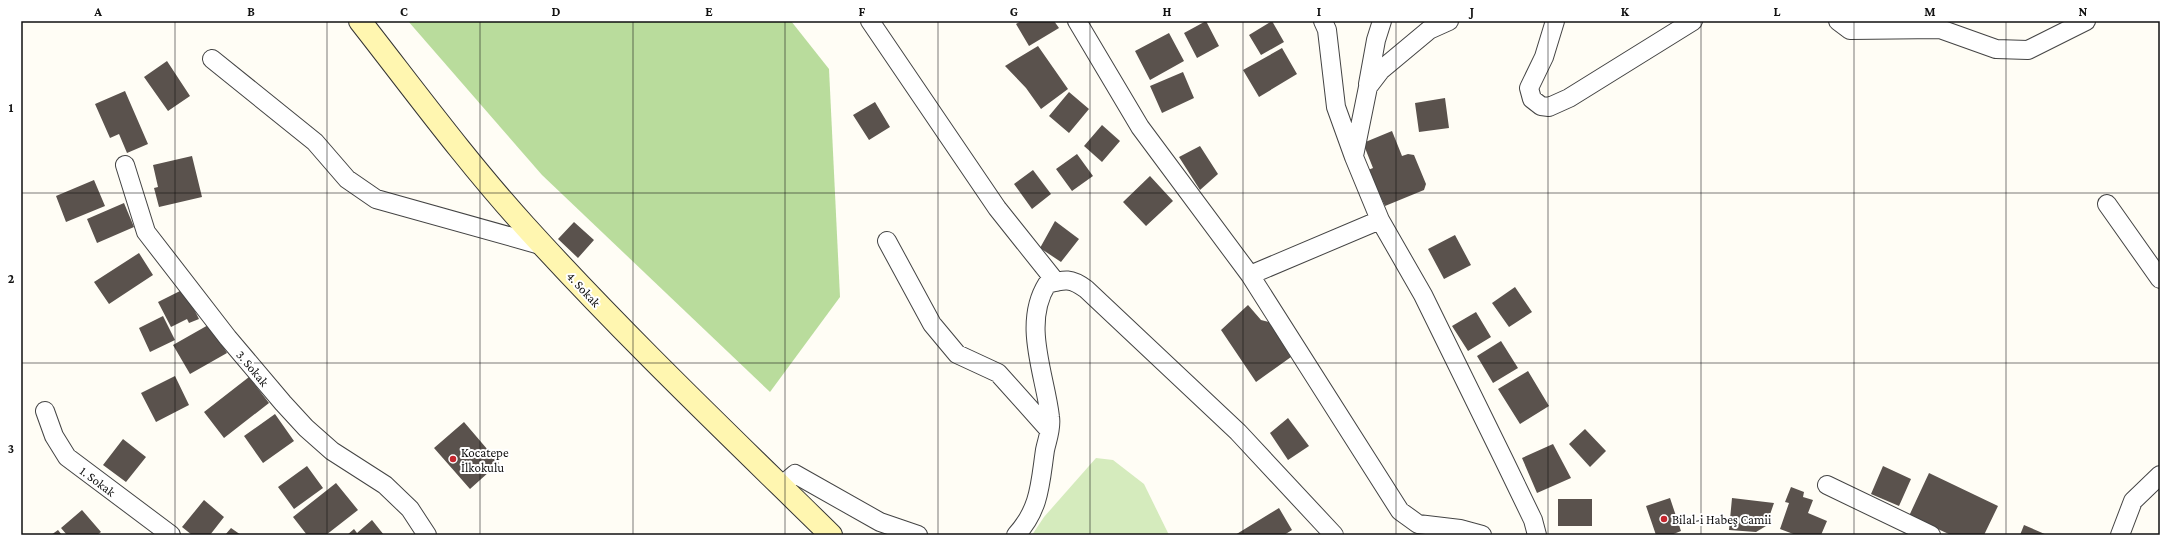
<svg xmlns="http://www.w3.org/2000/svg" width="2181" height="556" font-family="'Crimson Pro',serif">
  <rect width="100%" height="100%" fill="#fffdf5"/>
  <path fill="#d5ebbd" d="M1096,458L1113,460L1144,484L1169,535H1032L1044,517Z"/>
  <path fill="#b9dc9c" d="M408,21H791L829,69L840,297L770,392L542,175Z"/>
  <path fill="#5a524d" d="M1021,21H1054L1059,28L1029,46L1016,24Z
    M1206,21L1219,46L1197,58L1184,33Z
    M1272,21L1284,42L1261,55L1249,35Z
    M1169,33L1184,61L1150,80L1135,51Z
    M1038,46L1068,89L1041,109L1026,88L1005,66Z
    M1282,48L1297,74L1259,97L1243,70Z
    M167,61L190,96L168,111L144,77Z
    M1183,72L1194,98L1162,113L1150,86Z
    M125,91L148,144L127,153L119,134L110,138L95,104Z
    M1069,92L1089,109L1069,133L1049,116Z
    M1445,98L1449,128L1419,132L1415,103Z
    M875,102L890,127L869,140L853,115Z
    M1102,125L1120,141L1102,162L1084,146Z
    M1392,131L1402,156L1408,154L1414,155L1426,184L1424,190L1385,206L1368,170L1373,168L1363,143Z
    M1200,146L1218,174L1200,190L1179,157Z
    M1077,154L1093,176L1072,191L1056,169Z
    M192,156L202,197L159,207L154,188L158,187L153,165Z
    M1033,170L1051,194L1032,209L1014,184Z
    M1150,176L1173,201L1146,226L1123,202Z
    M94,180L105,206L66,222L56,196Z
    M124,203L134,227L97,243L87,219Z
    M1055,221L1079,239L1061,262L1040,248Z
    M574,222L594,240L578,258L558,239Z
    M1455,235L1471,265L1444,279L1428,249Z
    M139,253L153,275L109,304L94,282Z
    M1515,287L1532,312L1509,327L1492,303Z
    M184,289L199,319L189,323L187,319L171,327L158,302Z
    M1248,305L1261,320L1269,322L1291,357L1256,382L1221,330Z
    M1476,312L1491,337L1468,351L1452,326Z
    M163,316L175,340L150,352L139,328Z
    M210,324L227,353L190,374L173,345Z
    M1501,341L1518,368L1493,383L1477,356Z
    M1528,371L1549,406L1520,424L1498,389Z
    M175,376L189,405L156,422L141,393Z
    M249,377L269,403L224,438L204,412Z
    M275,414L294,441L263,463L244,436Z
    M1288,418L1309,446L1288,460L1270,433Z
    M464,422L499,463L470,489L434,448Z
    M1585,429L1606,451L1590,467L1569,444Z
    M123,439L146,457L126,482L103,465Z
    M1553,444L1571,478L1537,493L1522,458Z
    M307,466L323,488L294,509L278,487Z
    M1883,466L1911,479L1899,506L1871,494Z
    M1929,473L1998,506L1984,535H1951L1909,516Z
    M336,483L358,510L326,535H307L293,517Z
    M1791,487L1804,492L1803,497L1813,500L1808,513L1827,521L1821,535H1796L1780,529L1789,503L1785,502Z
    M1670,498L1681,531L1671,535H1656L1646,506Z
    M1732,498L1774,503L1766,526L1756,532L1729,530Z
    M1558,499H1592V526H1558Z
    M204,500L224,517L210,535H192L182,527Z
    M1279,508L1292,530L1284,535H1235Z
    M82,510L101,532L97,535H67L61,528Z
    M372,520L384,535H347L354,529L357,533Z
    M2024,525L2047,535H2020Z
    M231,528L241,535H225Z
    M58,530L62,535H51Z"/>
  <g fill="none" stroke-linecap="round" stroke-linejoin="round">
    <defs>
      <path id="street" d="M870,21L997,208L1056,282
        M1077,21L1140,127L1250,275L1400,511L1418,524L1460,529L1482,535
        M1323,21L1327,30L1336,107L1354,157L1380,220L1423,295L1504,460L1533,520L1537,535
        M1555,21L1544,57L1529,88L1532,99L1541,106L1549,107L1569,98L1693,21
        M1838,21L1850,30L1940,29L1996,49L2028,50L2086,21
        M212,59L315,142L347,179L376,199L544,246
        M1368,84L1376,40L1382,21
        M1354,156L1368,87L1381,70L1429,30L1449,21
        M125,165L146,232L228,338L283,403L306,428L332,451L385,485L410,509L427,535
        M2107,204L2160,279
        M887,241L932,324L957,354L998,373L1049,430
        M1250,275L1380,220
        M45,411L54,436L67,457L171,535
        M1827,485L1931,535
        M781,486L795,474L880,522L918,535
        M1016,535C1040,509 1040,484 1045,450C1047,440 1052,428 1050,417C1045,374 1022,324 1047,284C1065,279 1071,278 1086,289L1238,432L1334,535
        M2120,535L2133,501L2160,475"/>
      <path id="secondary" d="M360,21C414,90 466,161 525,226C623,334 728,434 831,535"/>
    </defs>
    <use href="#street" stroke="#444" stroke-width="20"/>
    <use href="#secondary" stroke="#333" stroke-width="24"/>
    <use href="#street" stroke="#fff" stroke-width="18"/>
    <use href="#secondary" stroke="#fff6b0" stroke-width="22"/>
  </g>
  <path fill="none" stroke="#111" stroke-width="1" stroke-opacity="0.55" d="M175,21V535M327,21V535M480,21V535M633,21V535M785,21V535M938,21V535M1090,21V535M1243,21V535M1396,21V535M1548,21V535M1701,21V535M1854,21V535M2006,21V535M21,193H2160M21,363H2160"/>
  <g fill="#c4262e" stroke="#fff" stroke-width="1.5">
    <circle cx="453" cy="459" r="4"/>
    <circle cx="1664" cy="519" r="4"/>
  </g>
  <g text-anchor="middle" stroke-width="4" stroke-linejoin="round" paint-order="stroke">
    <g font-size="13" fill="#111" stroke="#fff">
      <text transform="translate(584 289) rotate(47)" y="5">4. Sokak</text>
      <text transform="translate(253 368) rotate(50)" y="5">3. Sokak</text>
      <text transform="translate(98 481) rotate(37)" y="5">1. Sokak</text>
    </g>
    <g font-size="13" fill="#111" stroke="#fff" text-anchor="start">
      <text x="461" y="457">Kocatepe<tspan x="461" dy="15">İlkokulu</tspan></text>
      <text x="1672" y="524">Bilal-i Habeş Camii</text>
    </g>
  </g>
  <rect width="2181" height="556" fill="none" stroke="#ffffff" stroke-width="44"/>
  <rect x="22" y="22" width="2137" height="512" fill="none" stroke="#111" stroke-width="1.5"/>
  <g font-size="13" text-anchor="middle" font-weight="bold" fill="#111">
    <text x="98" y="16">A</text>
    <text x="251" y="16">B</text>
    <text x="404" y="16">C</text>
    <text x="556" y="16">D</text>
    <text x="709" y="16">E</text>
    <text x="862" y="16">F</text>
    <text x="1014" y="16">G</text>
    <text x="1167" y="16">H</text>
    <text x="1319" y="16">I</text>
    <text x="1472" y="16">J</text>
    <text x="1625" y="16">K</text>
    <text x="1777" y="16">L</text>
    <text x="1930" y="16">M</text>
    <text x="2083" y="16">N</text>
    <text x="11" y="112">1</text>
    <text x="11" y="283">2</text>
    <text x="11" y="453">3</text>
  </g>
</svg>
